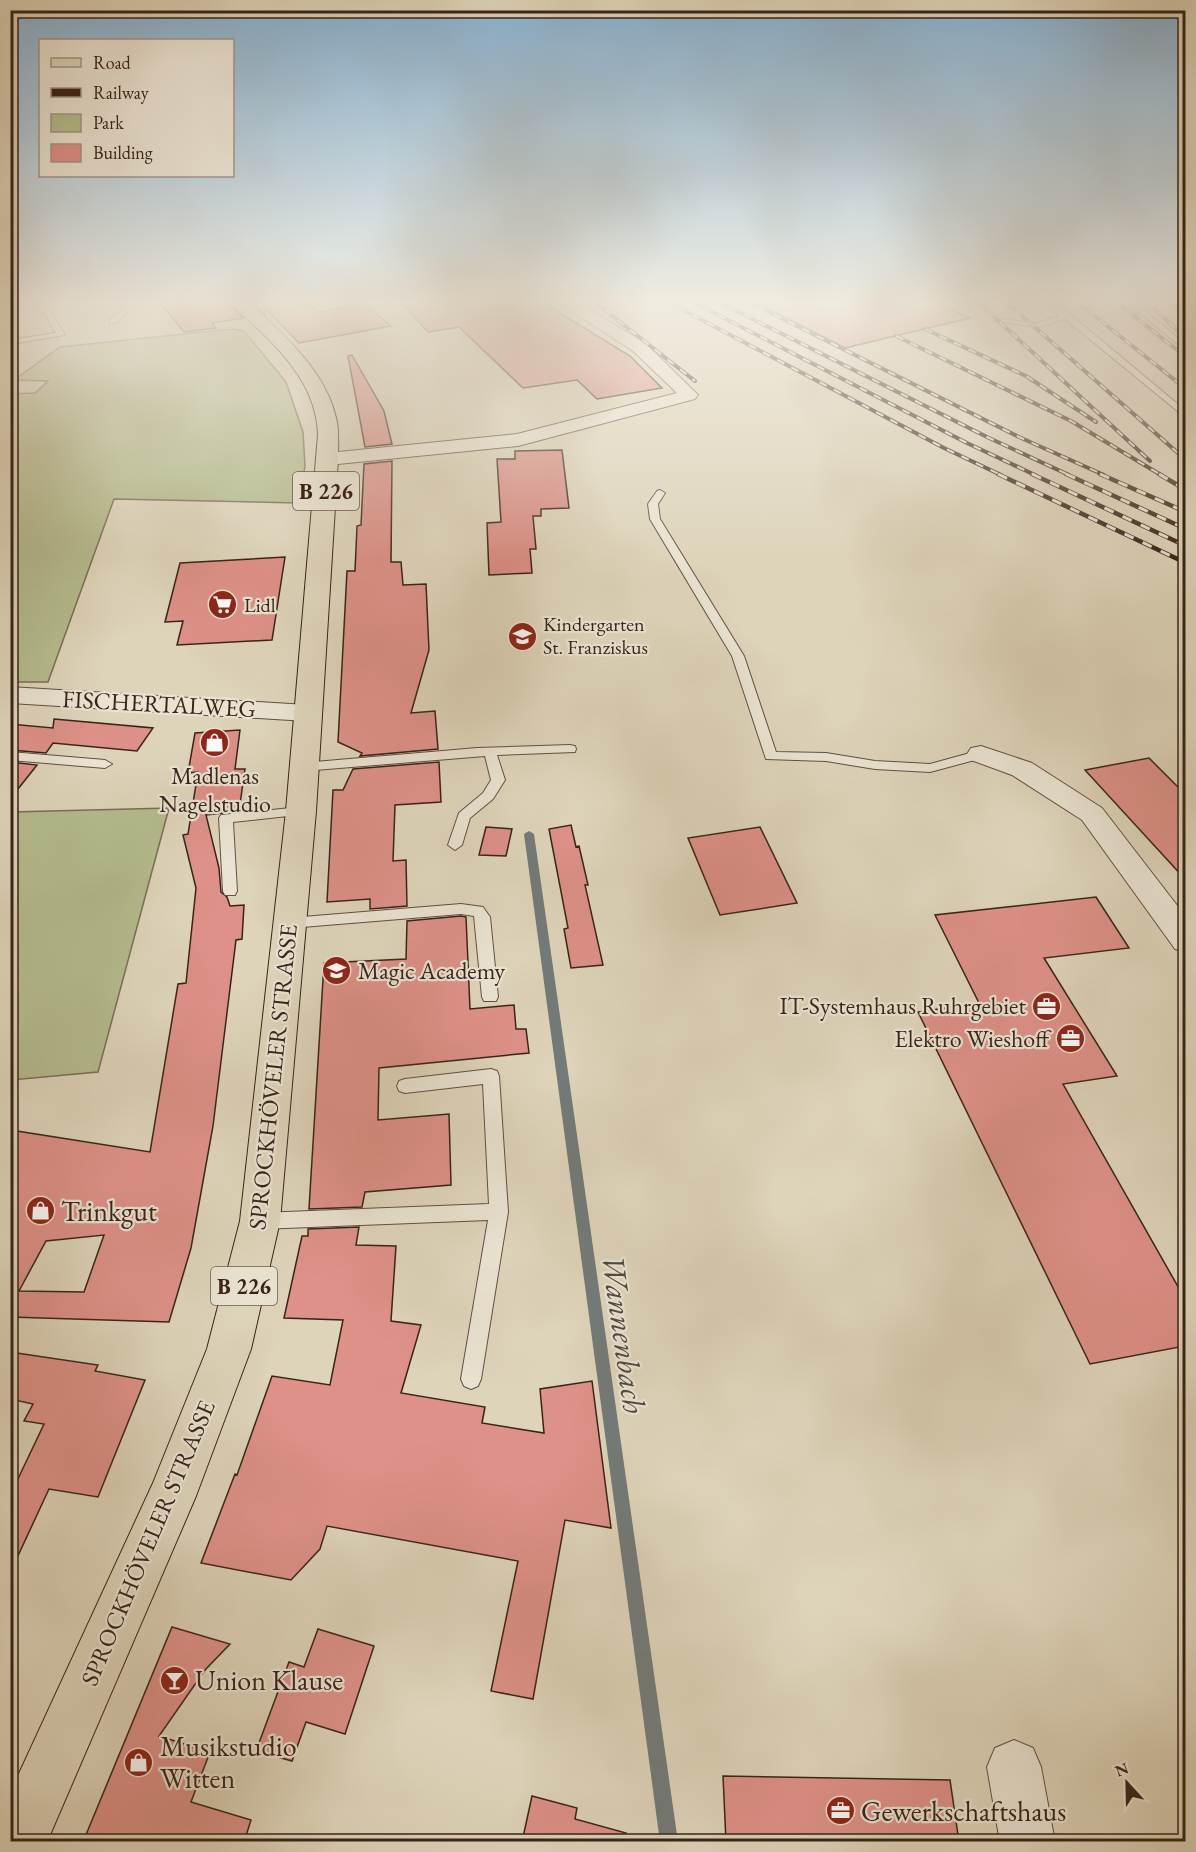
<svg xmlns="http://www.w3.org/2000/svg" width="1196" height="1852" font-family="'EB Garamond',serif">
  <rect width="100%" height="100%" fill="#ded4ba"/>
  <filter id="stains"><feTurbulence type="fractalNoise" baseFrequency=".00333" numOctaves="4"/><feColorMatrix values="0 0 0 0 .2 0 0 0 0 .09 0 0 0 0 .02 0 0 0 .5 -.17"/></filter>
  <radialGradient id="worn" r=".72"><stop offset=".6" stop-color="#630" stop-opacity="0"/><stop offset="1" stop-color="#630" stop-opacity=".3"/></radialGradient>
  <path fill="#b4bc8d" stroke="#767053" stroke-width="1.5" d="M233,329L244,331L286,382L303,432L305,466L299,503L114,499L48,682H11V394L35,393L48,381L14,380L60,347Z
    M169,808L98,1072L11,1080V812Z"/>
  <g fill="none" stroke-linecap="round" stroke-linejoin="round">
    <path fill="#727b7a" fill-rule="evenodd" d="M529,831L534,834L678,1842H660L524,834Z"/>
  </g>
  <path fill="#de9189" stroke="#382319" stroke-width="1.5" fill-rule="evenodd" d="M158,300H227L243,318L212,323L216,328L184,332Z
    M249,300H294L301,307L311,305L319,312L365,304L391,326L299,343L265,308V315Z
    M442,300H539L630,356L662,388L597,399L577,380L523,388L459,327L428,332L405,307Z
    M751,300H930L970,318L845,348Z
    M352,355L384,411L392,444L365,447L348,356Z
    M562,450L569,508L541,509V516H533L536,549H530L532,573L489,575L487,523L501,522L497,459H515V451Z
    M392,461L391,562H401L403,585L426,584L429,650L411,713L435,711L438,749L360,756L362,753L338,742L347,571H355L357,526L361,525L364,464Z
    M285,557L272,640L177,645L183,621L165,622L180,563Z
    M54,719L153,728L137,751L53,743L46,753L10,750V724L53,728Z
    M240,730L235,769H245L239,811L206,815L219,868L221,892L227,897L230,906L244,905L242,939L236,940L213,1126L191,1248L169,1322L10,1317V1130L150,1152L178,984L186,983L196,888L183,835L188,834L198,772L188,773L195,733ZM104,1235L84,1292L19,1291L46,1241Z
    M1149,758L1185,794V879L1085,770Z
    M10,762L37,765L10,799Z
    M439,762L441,802L395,805L393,861L406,860L407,906L370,909V899L327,902L333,790H343L353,769Z
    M571,825L576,847L579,846L588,885H585L603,965L571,968L564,929L568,928L549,829Z
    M486,827L512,829L506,856L479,855Z
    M760,827L797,903L720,915L688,838Z
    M1096,897L1129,948L1044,958L1117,1076L1063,1084L1185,1299V1346L1090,1364L918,1012L979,1003L935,915Z
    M461,916L466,917L470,1009L514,1005L516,1029H526L529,1053L379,1068L378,1120L449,1114L451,1185L365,1192L362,1207L309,1209L324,963L406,959L407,921Z
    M359,1227L356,1245L396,1246L391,1321L421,1325L401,1393L485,1407L482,1423L544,1433L540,1389L592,1381L611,1528L565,1520L533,1699L491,1691L518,1561L327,1526L320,1549L291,1580L201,1563L235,1474L237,1475L272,1376L330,1385L343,1320L284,1318L302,1236H308V1229Z
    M10,1352L98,1365L95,1371L145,1380L98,1497L49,1489L10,1573V1482L16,1483L44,1424L24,1421L33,1404L10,1399Z
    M172,1627L230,1644L205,1670L159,1736L210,1752L191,1802L251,1820L244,1842H83Z
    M318,1629L374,1646L345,1734L306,1722L292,1761L256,1751L289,1662L304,1667Z
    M723,1776L950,1780L959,1842H726Z
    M532,1796L577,1808L575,1819L626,1833L625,1842H522Z"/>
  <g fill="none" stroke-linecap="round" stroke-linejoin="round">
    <defs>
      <path id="service" d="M36,300H44L65,335L10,344V340L56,333Z
        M123,300H131L134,306L116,323H110V319L126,306Z
        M1045,300H1053L1186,411V418L1065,319L1038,327L994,321L998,319L1038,323L1059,316Z
        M1124,300H1132L1186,345V351Z
        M660,490L665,493L658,504L660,519L744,656L776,752L826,753L875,761L930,764L981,750L986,751L987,754L986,757L930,772L875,769L826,761L766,759L732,656L650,519L648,504L657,491Z
        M570,745L575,746L576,749L575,752L497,755L505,780L493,799L470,818L462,845L455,850L448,845L459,813L483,793L491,780L485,756L303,771L296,767L303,763L477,748Z
        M10,752L105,760L112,764L105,768L10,760Z
        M301,807L308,811L306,814L233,822L237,891L235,895H225L223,891L219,818L221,815Z
        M461,904L483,907L490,917L498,997L496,1001H484L482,997L474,916L461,914L290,928L283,923L290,918Z
        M491,1069L497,1071L499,1076L508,1212L481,1379L478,1386L471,1389L464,1386L461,1379L488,1220L260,1229L253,1227L251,1221L253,1215L260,1213L489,1204L483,1084L405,1093L399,1091L397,1086L399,1081L405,1079Z"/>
      <path id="minor" d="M554,300H573L645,343L698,395L695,399L518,446L328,465L321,463L318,459L321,455L328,453L517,434L677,393L633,351Z
        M10,687L307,705L316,707L320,713L316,719L307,721L10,703Z
        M981,746L1032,763L1102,808L1186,917V952L1175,949L1082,820L1012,775L971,760L967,754L971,748Z
        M1014,1740L1033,1748L1041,1767L1055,1842H1000L987,1767L995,1748Z"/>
      <path id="primary" d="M229,300H246C283,334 327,371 337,422C339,434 338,447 338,459L316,811L280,1221L251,1349L196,1496L47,1842H10V1793L153,1483L207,1349L240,1221L286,811L318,435C317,390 287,356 256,327C247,318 236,310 229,300Z"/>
    </defs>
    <use href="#service" stroke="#624f41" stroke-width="2"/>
    <use href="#minor" stroke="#624f41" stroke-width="2"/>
    <use href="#primary" stroke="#382319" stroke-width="2"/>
    <use href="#service" fill="#eae3d2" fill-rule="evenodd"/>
    <use href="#minor" fill="#eae3d2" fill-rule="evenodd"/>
    <use href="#primary" fill="#ded4ba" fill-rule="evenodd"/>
    <defs>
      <path id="rail-far1" d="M592,300L695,381
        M664,300L944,448L1001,475
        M689,300L967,443L1035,475
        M715,300L987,437L1069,475
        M745,300L1019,437L1104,475
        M976,300L1150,461
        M1004,300L1186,460
        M1075,300L1186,389
        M1114,300L1186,357
        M1146,300L1186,339
        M1168,300L1186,316
        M925,329L1026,376L1096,422
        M896,336L1071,421L1161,475"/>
      <path id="rail" d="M998,474L1186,563
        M1032,474L1186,546
        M1066,474L1186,529
        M1100,474L1186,512
        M1159,474L1186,490"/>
    </defs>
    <use href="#rail-far1" stroke="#382319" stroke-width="4"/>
    <use href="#rail" stroke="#382319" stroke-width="4.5"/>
    <use href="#rail-far1" stroke="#eae3d2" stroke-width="2" stroke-dasharray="8" stroke-linecap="butt"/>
    <use href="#rail" stroke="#eae3d2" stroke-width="3" stroke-dasharray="10" stroke-linecap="butt"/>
  </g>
  <linearGradient id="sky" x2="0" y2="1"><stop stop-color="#88b4d6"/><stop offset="0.54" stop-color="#f0ece0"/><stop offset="1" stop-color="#f0ece0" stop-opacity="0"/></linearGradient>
  <rect width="1196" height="559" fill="url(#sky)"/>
  <defs>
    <symbol id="supermarket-disc" viewBox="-11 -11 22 22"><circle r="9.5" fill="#8f2418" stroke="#eae3d2"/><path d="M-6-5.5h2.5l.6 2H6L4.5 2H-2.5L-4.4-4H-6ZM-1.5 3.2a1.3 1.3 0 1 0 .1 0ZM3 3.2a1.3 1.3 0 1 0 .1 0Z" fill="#fff"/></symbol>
    <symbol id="school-disc" viewBox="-11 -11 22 22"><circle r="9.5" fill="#8f2418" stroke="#eae3d2"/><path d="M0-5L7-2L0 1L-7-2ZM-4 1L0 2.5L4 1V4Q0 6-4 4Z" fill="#fff"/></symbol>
    <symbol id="shop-disc" viewBox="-11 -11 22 22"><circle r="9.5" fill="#8f2418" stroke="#eae3d2"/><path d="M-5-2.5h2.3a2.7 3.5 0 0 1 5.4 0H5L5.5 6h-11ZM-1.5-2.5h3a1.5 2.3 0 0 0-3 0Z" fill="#fff"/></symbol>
    <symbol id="office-disc" viewBox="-11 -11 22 22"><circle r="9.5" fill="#8f2418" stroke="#eae3d2"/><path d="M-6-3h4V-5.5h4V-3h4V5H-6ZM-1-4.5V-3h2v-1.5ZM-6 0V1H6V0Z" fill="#fff"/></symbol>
    <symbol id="bar-disc" viewBox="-11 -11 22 22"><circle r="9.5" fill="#8f2418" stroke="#eae3d2"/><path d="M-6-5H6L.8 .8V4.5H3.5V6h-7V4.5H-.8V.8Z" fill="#fff"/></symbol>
  </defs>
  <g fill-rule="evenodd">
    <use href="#supermarket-disc" x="206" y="588" width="33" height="33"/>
    <use href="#school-disc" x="506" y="620" width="33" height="33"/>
    <use href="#shop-disc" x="198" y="726" width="33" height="33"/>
    <use href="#school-disc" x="320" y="954" width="33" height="33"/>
    <use href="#office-disc" x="1030" y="990" width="33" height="33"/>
    <use href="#office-disc" x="1054" y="1022" width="33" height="33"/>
    <use href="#shop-disc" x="24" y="1194" width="33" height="33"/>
    <use href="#bar-disc" x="158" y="1664" width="33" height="33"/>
    <use href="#shop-disc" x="122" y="1746" width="33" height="33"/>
    <use href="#office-disc" x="824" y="1794" width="33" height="33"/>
  </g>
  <g text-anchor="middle" stroke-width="4.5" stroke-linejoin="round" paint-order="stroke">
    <g font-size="20" fill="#382319" stroke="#eae3d2" text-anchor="start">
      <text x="244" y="612">Lidl</text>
      <text x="543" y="631">Kindergarten<tspan x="543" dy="23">St. Franziskus</tspan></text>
    </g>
    <g fill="#eae3d2" stroke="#6d5d50" stroke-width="1.5">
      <rect x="293" y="472" width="66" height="38" rx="4.5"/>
      <rect x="211" y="1267" width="66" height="38" rx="4.5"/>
    </g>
    <g font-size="22" font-weight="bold" fill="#382319">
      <text x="326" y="499">B 226</text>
      <text x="244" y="1294">B 226</text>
    </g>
    <g font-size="24" fill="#382319" stroke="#eae3d2">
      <text transform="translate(159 704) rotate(3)" y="8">FISCHERTALWEG</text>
      <text transform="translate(273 1077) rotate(-84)" y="8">SPROCKHÖVELER STRASSE</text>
      <text transform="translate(148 1543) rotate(-67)" y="8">SPROCKHÖVELER STRASSE</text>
    </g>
    <g font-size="24" fill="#382319" stroke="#eae3d2" text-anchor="end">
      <text x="215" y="784" text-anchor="middle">Madlenas<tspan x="215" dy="28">Nagelstudio</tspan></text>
      <text x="358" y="979" text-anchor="start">Magic Academy</text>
      <text x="1026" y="1014">IT-Systemhaus Ruhrgebiet</text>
      <text x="1049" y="1047">Elektro Wieshoff</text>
    </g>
    <g font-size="28" fill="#382319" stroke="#eae3d2" text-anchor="start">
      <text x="61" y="1221">Trinkgut</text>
      <text x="195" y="1690">Union Klause</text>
      <text x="160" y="1756">Musikstudio<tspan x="160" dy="32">Witten</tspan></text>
      <text x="861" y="1821">Gewerkschaftshaus</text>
    </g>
    <g font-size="32" font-style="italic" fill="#504842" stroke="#eae3d2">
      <text transform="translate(624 1334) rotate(82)" y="11">Wannenbach</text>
    </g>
  </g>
  <rect width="1196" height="1852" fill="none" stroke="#ded4ba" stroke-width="36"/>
  <rect x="12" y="12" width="1172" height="1828" fill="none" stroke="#382319" stroke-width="3"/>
  <rect x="18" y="18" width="1160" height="1816" fill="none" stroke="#382319" stroke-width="1.5"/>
  <rect x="39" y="39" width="195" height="138" fill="#eae3d2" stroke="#a39688" stroke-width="1.5"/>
  <rect x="51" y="58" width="30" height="9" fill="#ded4ba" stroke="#a39688" stroke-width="1.5"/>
  <text x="93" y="69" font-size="18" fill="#382319">Road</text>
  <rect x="51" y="88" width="30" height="9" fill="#382319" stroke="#a39688" stroke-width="1.5"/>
  <text x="93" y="99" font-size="18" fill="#382319">Railway</text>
  <rect x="51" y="114" width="30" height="18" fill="#b4bc8d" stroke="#a39688" stroke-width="1.5"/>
  <text x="93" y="129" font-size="18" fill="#382319">Park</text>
  <rect x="51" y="144" width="30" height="18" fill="#de9189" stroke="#a39688" stroke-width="1.5"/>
  <text x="93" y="159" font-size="18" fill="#382319">Building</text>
  <g transform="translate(1127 1783) rotate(338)" stroke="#eae3d2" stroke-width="4.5" paint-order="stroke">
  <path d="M0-4.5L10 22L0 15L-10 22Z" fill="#382319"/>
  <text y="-9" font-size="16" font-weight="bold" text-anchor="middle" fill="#382319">N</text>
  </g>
  <rect width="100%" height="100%" filter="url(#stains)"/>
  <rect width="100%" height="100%" fill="url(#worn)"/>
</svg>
